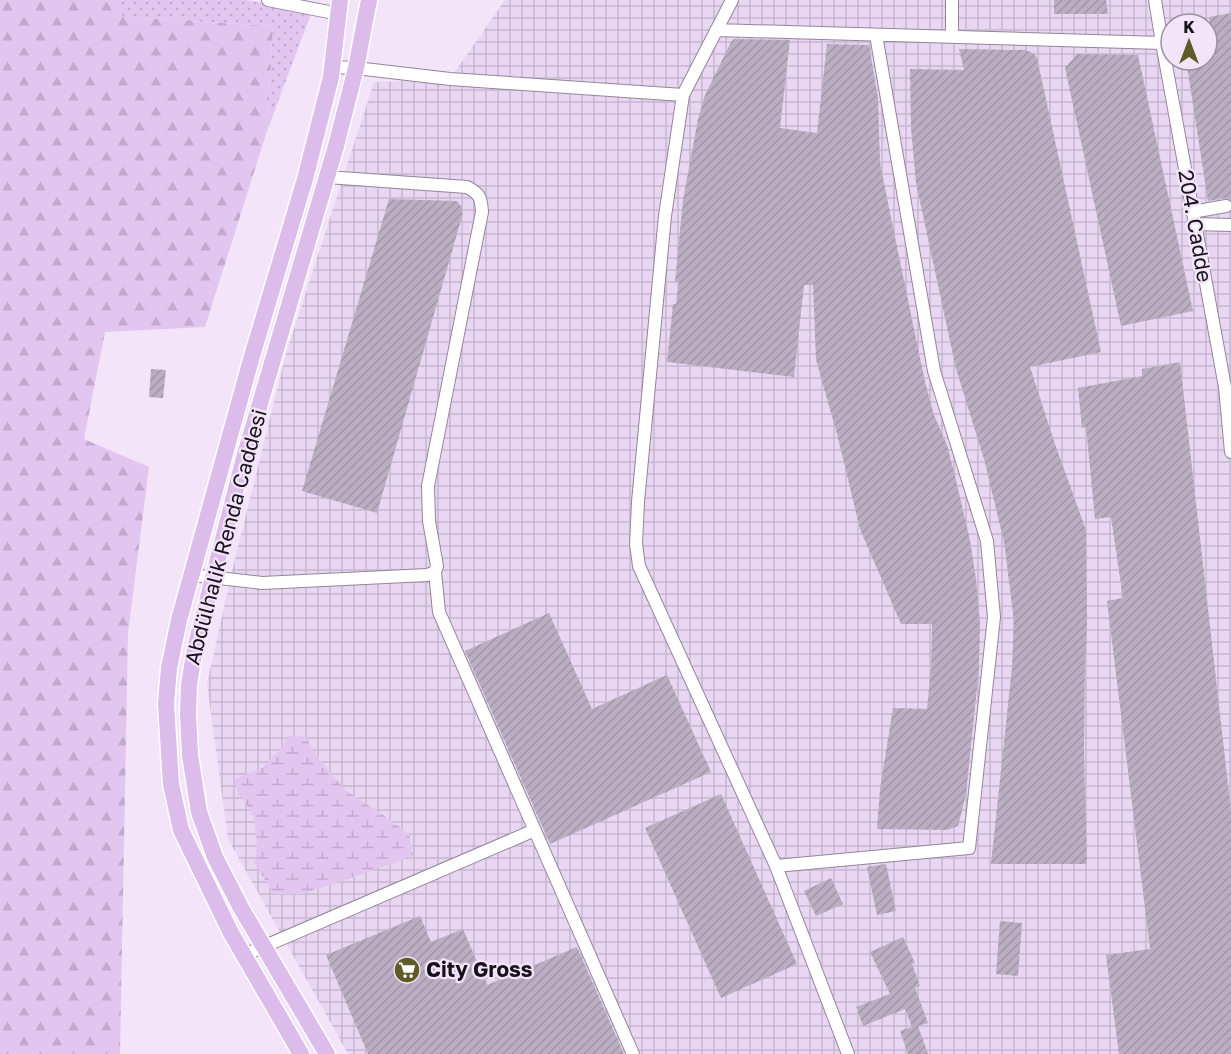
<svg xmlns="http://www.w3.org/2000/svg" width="1231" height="1054" font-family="'Golos Text',sans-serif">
  <defs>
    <pattern id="industrial-grid" width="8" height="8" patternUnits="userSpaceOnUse" patternTransform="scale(1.5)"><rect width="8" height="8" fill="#e9d6f2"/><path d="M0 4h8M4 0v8" fill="none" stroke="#c7b7cf"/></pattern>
    <pattern id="grass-dots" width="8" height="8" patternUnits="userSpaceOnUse" patternTransform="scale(1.5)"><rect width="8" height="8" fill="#e3c6f0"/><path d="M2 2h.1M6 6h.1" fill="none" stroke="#c2a9cd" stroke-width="1.8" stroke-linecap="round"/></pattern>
    <pattern id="forest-firs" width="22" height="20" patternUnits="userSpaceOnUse" patternTransform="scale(1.5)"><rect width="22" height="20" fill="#e3c6f0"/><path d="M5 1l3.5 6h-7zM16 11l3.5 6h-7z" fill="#c2a9cd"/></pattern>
    <pattern id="wetland-marsh" width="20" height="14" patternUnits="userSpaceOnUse" patternTransform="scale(1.5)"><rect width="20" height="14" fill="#e3c6f0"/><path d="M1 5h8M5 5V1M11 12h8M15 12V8" fill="none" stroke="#c2a9cd"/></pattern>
    <pattern id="building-hatch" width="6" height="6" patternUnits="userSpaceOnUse" patternTransform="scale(1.5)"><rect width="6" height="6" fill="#bcaec2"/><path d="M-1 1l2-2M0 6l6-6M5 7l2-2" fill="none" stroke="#a195a6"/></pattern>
  </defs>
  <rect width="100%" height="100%" fill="#f3e4fa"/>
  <path fill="url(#industrial-grid)" fill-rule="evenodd" d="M505,0H1231V1054H348L228,839L207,684L232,571L286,354L374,82L450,79ZM1171,24H1207V60H1171Z"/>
  <path fill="url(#grass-dots)" d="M114,0H246L312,11L267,131L273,26L123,17Z"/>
  <path fill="url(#forest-firs)" d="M0,0H114L123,17L273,26L267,131L205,327L105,332L84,439L149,467L128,633L120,1054H0Z"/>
  <path fill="url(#wetland-marsh)" d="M289,736H305L319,759L345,790L379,812L409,834L413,855L397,862L303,894H274L254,863L257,845L254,818L244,800L238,794L234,779L263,767L282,747Z"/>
  <path fill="url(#building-hatch)" d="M1054,0H1106L1108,14H1054Z
    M1231,13V200L1225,198L1208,201L1186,60H1207V57L1215,56L1209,17Z
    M734,39L790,40L780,128L817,133L827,44L869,45L878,98L880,163L888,203L925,382L934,415L947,445L955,476L970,540L976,579L980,624L979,669L966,794L958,826L947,830L877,829L880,789L893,708L927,709L931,669L932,624H901L860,529L837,434L816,360L813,285H804L794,377L667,362L673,304H676L679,282H675L683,200L698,119L705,95L731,42Z
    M959,49L1025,50L1033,53L1037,58L1101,352L1030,367L1055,444L1086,530L1087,622L1085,666L1084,751L1087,864H991L1012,667L1014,621L1004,542L984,459L956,369L916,183L911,128L910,69L964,70Z
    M1077,54L1138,55L1193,311L1121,326L1065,68Z
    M389,199L457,201L462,208V213L461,220L377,513L302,491Z
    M1180,362L1231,811V1054H1119L1106,955L1150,949L1107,601L1123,598L1111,517L1095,519L1086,427L1082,428L1078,388L1142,376V369Z
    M151,369L166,370L163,398L149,397Z
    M549,613L592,709L667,675L711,772L550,844L465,651Z
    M721,794L797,964L721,998L645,828Z
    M886,864L896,911L877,915L867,867Z
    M831,878L843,904L816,916L804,891Z
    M420,916L431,942L463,929L487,985L577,947L624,1054H368L326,955Z
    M1000,921L1022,923L1018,976L996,974Z
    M903,937L915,963L912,964L920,986L915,988L928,1023L918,1026L928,1054H908L900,1031L912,1027L905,1009L863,1026L856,1007L890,994L870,952Z"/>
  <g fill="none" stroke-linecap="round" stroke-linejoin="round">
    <defs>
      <path id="minor" d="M268,0L339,14
        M732,0L683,95L665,216L638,502L636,544L639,566L776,866L848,1054
        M1155,0L1162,43L1225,387L1231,452
        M716,30L1162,43
        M952,37V0
        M333,67L356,68L450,79L683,95
        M1192,212L1226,206
        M1195,224L1231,225
        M435,572L439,612L633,1054
        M192,575L262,583L427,575L435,572L437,566L429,521L428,486L482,212C481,197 480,194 467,187L327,177
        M776,866L969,848L994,617L987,541L934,371L876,35
        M244,955L535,830"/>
      <path id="major" d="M301,1054L231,933L181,830L171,784L166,704L169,668L179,620L252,356L305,179L331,77L340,0
        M327,1054L241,908L215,857L199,812L190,755L188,714L189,685L195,648L244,458L336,146L356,68L369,0"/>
    </defs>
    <use href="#minor" stroke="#938699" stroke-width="14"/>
    <use href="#major" stroke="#fff" stroke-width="19"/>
    <use href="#minor" stroke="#fff" stroke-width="12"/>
    <use href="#major" stroke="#dcbcea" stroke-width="16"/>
  </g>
  <defs>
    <symbol id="supermarket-disc" viewBox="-11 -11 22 22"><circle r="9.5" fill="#5e5b27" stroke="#f3e4fa"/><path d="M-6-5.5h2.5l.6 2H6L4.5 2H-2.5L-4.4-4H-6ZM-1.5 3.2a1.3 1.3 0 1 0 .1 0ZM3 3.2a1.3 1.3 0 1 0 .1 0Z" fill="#fff"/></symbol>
  </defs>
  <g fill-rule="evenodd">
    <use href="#supermarket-disc" x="392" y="955" width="30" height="30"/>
  </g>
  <g text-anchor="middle" stroke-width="4.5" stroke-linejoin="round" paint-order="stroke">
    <g font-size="21" fill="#17121a" stroke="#f3e4fa">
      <text transform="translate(1195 226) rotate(80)" y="7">204. Cadde</text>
      <text transform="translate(226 537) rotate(-75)" y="7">Abdülhalik Renda Caddesi</text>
    </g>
    <g font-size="21" font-weight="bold" fill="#17121a" stroke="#f3e4fa" text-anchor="start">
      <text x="426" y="977">City Gross</text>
    </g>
  </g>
  <g transform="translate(1189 42)"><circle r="28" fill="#f3e4fa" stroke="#9b90a0" stroke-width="1.5"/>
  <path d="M0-4.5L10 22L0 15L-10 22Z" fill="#5e5b27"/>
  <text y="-9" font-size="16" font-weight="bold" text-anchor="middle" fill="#17121a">K</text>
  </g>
</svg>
